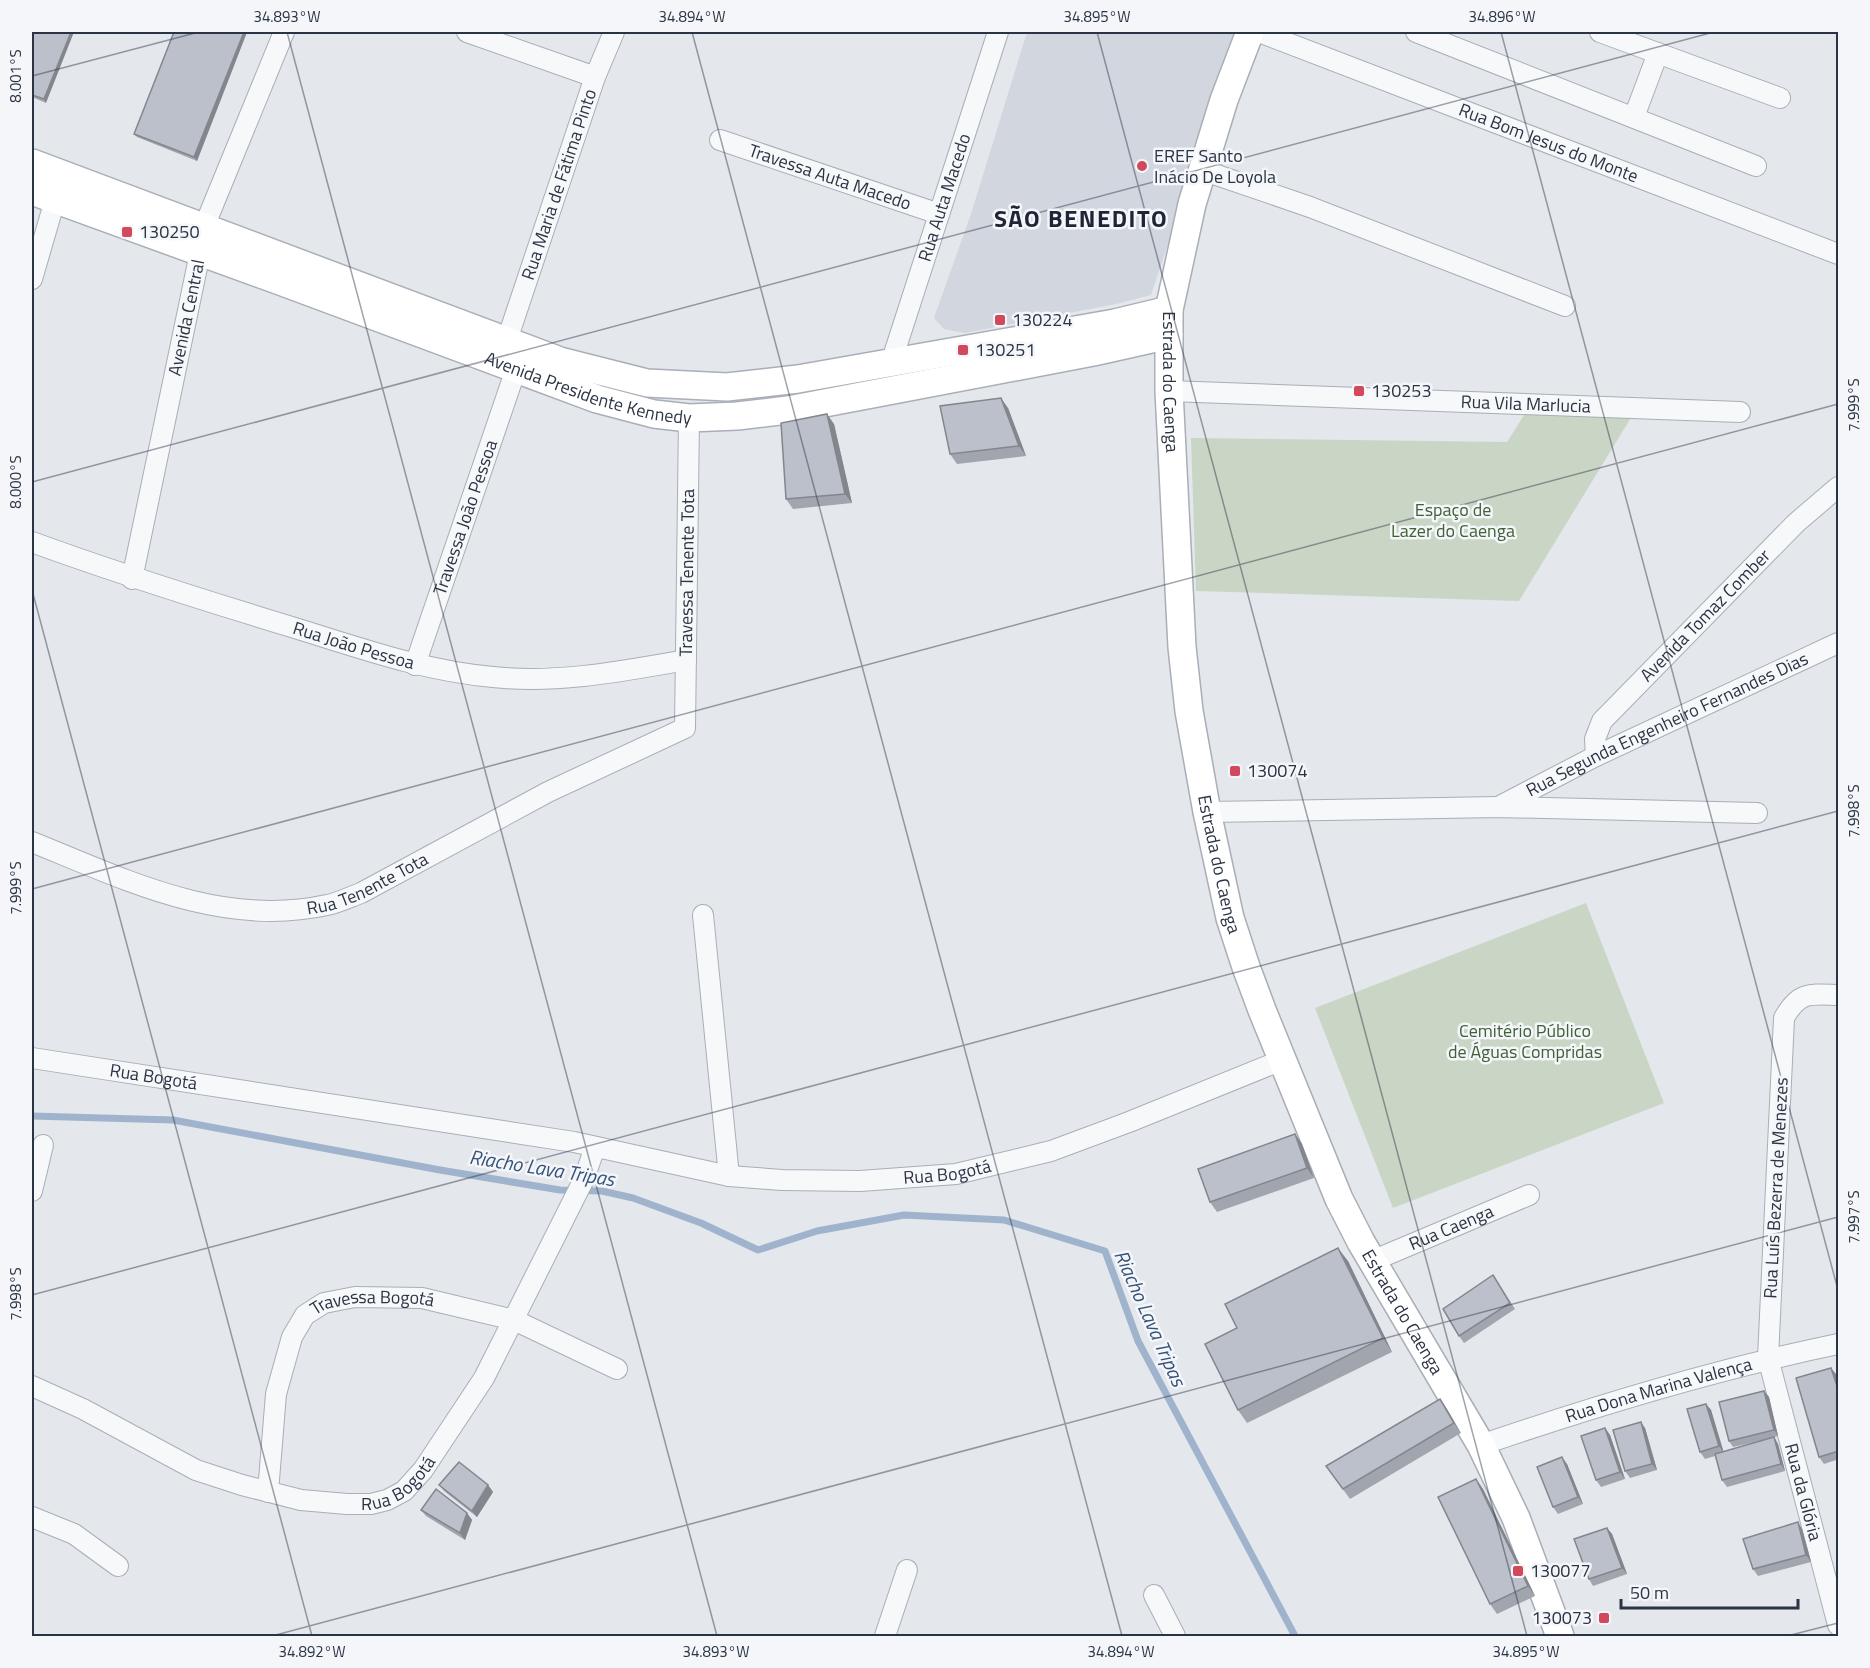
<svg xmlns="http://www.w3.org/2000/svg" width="1870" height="1668" font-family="'Titillium Web',sans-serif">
  <rect width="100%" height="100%" fill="#e4e7ec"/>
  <path fill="#d2d6de" d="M1027,32H1239L1151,295L1116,304L965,333L944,329L934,318L971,214Z"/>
  <path fill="#c9d6c5" d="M1526,412L1632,416L1519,601L1196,591L1191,438L1507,442Z
    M1586,903L1664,1103L1393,1208L1315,1008Z"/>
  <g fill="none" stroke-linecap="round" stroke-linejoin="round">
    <path stroke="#9fb4cc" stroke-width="7" d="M32,1116L173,1120L440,1170L560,1190L602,1191L633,1198L701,1223L758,1250L817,1231L904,1215L1004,1220L1105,1251L1138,1341L1295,1636"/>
    <defs>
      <g id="minor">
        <path d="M467,32L595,77"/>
        <path id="s1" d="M1259,32L1838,254"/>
        <path d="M1416,32L1756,166"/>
        <path d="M1600,32L1780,98"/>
        <path d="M1634,117L1658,53"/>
        <path id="s2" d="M720,140L939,214"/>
        <path d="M1202,170L1310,207L1565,306"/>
        <path d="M32,279L55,200"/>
        <path id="s3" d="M507,340L595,77L614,32"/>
        <path id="s4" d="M891,363L998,32"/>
        <path id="s5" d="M1169,391L1740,412"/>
        <path id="s6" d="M32,542C119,574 206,601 295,628C360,648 424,671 493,677C558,684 623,671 686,660"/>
        <path id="s7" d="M132,579L200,253L204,227L284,32"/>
        <path id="s8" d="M415,665L516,369"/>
        <path id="s9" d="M1596,756L1595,739L1602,721L1796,523L1838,487"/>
        <path id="s10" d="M1500,806L1596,756L1838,643"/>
        <path d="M1207,812L1498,807L1757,813"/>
        <path id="s11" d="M32,842C126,880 222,928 327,905C338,903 350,897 361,893L548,792L685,728L689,418"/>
        <path d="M703,915L729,1176"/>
        <path id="s12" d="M1838,995C1810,994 1799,991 1784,1018L1768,1358L1838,1625"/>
        <path id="s13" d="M32,1058L574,1142L729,1176L782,1180L860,1181L956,1174L1051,1151L1129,1122L1282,1060"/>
        <path d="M32,1191L43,1145"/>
        <path id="s14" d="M1372,1261L1529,1195"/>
        <path id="s15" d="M32,1386L83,1409L196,1470L242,1485L301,1500L347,1504H371L387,1500L404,1491L423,1470L484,1378L584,1179L595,1147"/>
        <path id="s16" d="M1481,1445C1598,1405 1717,1369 1838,1344"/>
        <path id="s17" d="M268,1492L276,1394L292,1337L305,1315L324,1303L355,1297L422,1298L514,1320L617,1369"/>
        <path d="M32,1517L74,1534L118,1566"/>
        <path d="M1154,1595L1175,1636"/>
        <path d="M885,1636L907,1570"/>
      </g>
      <g id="secondary">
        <path id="s18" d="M1250,32L1224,100L1192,204L1169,310V391L1182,647L1189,711L1207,812L1230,918L1246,967L1262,1010L1339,1199L1361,1242L1481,1445L1516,1518L1560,1636"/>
        <path d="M32,163L560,361L647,383L727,387L798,379L1115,323L1169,310"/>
        <path id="s19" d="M32,191L280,281L597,399L654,414L689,418L737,416L788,410L1093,352L1169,335"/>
      </g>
    </defs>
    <use href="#minor" stroke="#a9aeb7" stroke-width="22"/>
    <use href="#secondary" stroke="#a9aeb7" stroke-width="30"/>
    <use href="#minor" stroke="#f7f8fa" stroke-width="20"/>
    <use href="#secondary" stroke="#fff" stroke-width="27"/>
  </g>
  <path fill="#a1a5ae" d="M32,32L46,103L32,97Z
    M174,32H247L197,161L137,137L134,134Z
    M1008,408L1026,456L957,464L950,454Z
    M834,424L852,503L793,509L786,499Z
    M1295,1134L1302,1144L1314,1178L1217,1212L1210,1202Z
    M1348,1261L1392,1352L1247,1423L1238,1410L1237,1328Z
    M1493,1275L1515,1309L1464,1343L1459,1336Z
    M1836,1374L1839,1383V1459L1824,1464L1819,1457Z
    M1764,1391L1769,1397L1778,1436L1774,1437L1778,1444L1785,1471L1727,1487L1722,1480L1715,1456L1705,1459L1700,1452L1706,1404L1711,1410L1723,1452L1768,1439L1733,1447L1729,1441Z
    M1440,1399L1461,1433L1350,1499L1326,1466Z
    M1605,1428L1610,1435L1625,1479L1601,1487L1596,1480Z
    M1645,1428L1657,1470L1630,1478L1625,1471Z
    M1567,1464L1583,1504L1558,1514L1553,1507Z
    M1476,1479L1483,1489L1535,1596L1497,1614L1490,1604Z
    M439,1485H488L493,1492L477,1517L444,1491Z
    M421,1510L467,1513L472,1520L465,1540L426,1516Z
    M1607,1528L1612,1534L1627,1574L1593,1586L1589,1579Z
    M1802,1529L1811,1562L1758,1576L1753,1569Z"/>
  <path fill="#83868d" d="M71,32H74L46,103L44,99Z
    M244,32H247L197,161L194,157Z
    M1001,398L1008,408L1026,456L1019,446Z
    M827,414L834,424L852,503L845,494Z
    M1295,1134L1302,1144L1314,1178L1307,1168Z
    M1338,1248L1348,1261L1392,1352L1383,1338Z
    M1831,1368L1836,1374L1839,1383V1392Z
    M1764,1391L1769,1397L1778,1436L1774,1430Z
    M1440,1399L1447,1409L1461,1433L1454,1423Z
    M1706,1404L1711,1410L1724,1453L1719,1446Z
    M1641,1422L1645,1428L1657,1470L1652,1464Z
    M1605,1428L1610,1435L1625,1479L1620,1472Z
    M1774,1437L1778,1444L1785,1471L1781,1464Z
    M1562,1457L1567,1464L1583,1504L1578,1497Z
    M1476,1479L1483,1489L1535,1596L1528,1586Z
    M488,1485L493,1492L477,1517L472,1511Z
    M467,1513L472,1520L465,1540L460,1533Z
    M1798,1522L1802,1529L1811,1562L1806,1555Z
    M1607,1528L1612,1534L1627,1574L1622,1568Z"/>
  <path fill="#bbc0ca" stroke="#83868d" stroke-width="1.5" d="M32,32H71L44,99L32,95Z
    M174,32H244L194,157L134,134Z
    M1001,398L1019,446L950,454L940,406Z
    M827,414L845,494L786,499L781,423Z
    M1295,1134L1307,1168L1210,1202L1198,1169Z
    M1338,1248L1383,1338L1238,1410L1205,1344L1237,1328L1225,1304Z
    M1493,1275L1510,1303L1459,1336L1443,1309Z
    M1831,1368L1839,1392V1451L1819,1457L1796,1378Z
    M1764,1391L1774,1430L1729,1441L1719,1402Z
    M1440,1399L1454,1423L1343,1489L1326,1466Z
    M1706,1404L1719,1446L1700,1452L1687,1409Z
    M1641,1422L1652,1464L1625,1471L1613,1430Z
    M1605,1428L1620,1472L1596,1480L1581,1436Z
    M1774,1437L1781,1464L1722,1480L1715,1454Z
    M1562,1457L1578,1497L1553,1507L1537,1467Z
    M459,1462L488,1485L472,1511L439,1485Z
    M1476,1479L1528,1586L1490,1604L1438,1497Z
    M436,1489L467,1513L460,1533L421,1510Z
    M1798,1522L1806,1555L1753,1569L1743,1539Z
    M1607,1528L1622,1568L1589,1579L1574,1539Z"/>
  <path fill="none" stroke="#2b3445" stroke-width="1.5" stroke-opacity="0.45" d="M287,32L717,1636M692,32L1122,1636M1097,32L1527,1636M1501,32L1838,1290M32,76L199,32M32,482L1714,32M32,590L312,1636M32,889L1838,404M32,1295L1838,811M272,1636L1838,1217M1787,1636L1838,1623"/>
  <g fill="#d1495b" stroke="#f4f6f9" stroke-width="2">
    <circle cx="1142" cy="166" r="6"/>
    <rect x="121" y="226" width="12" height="12" rx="3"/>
    <rect x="994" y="314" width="12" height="12" rx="3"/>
    <rect x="957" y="344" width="12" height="12" rx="3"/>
    <rect x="1353" y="385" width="12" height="12" rx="3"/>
    <rect x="1229" y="765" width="12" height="12" rx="3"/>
    <rect x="1512" y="1565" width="12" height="12" rx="3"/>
    <rect x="1598" y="1612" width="12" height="12" rx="3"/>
  </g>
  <g text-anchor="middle" stroke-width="5" stroke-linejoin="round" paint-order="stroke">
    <g font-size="18" fill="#2b3445" stroke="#f4f6f9">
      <text dy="6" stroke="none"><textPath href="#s1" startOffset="310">Rua Bom Jesus do Monte</textPath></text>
      <text dy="6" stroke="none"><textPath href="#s2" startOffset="116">Travessa Auta Macedo</textPath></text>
      <text dy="6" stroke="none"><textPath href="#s3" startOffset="164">Rua Maria de Fátima Pinto</textPath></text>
      <text dy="6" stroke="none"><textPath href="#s4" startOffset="174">Rua Auta Macedo</textPath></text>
      <text dy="6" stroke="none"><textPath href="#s7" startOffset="267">Avenida Central</textPath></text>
      <text dy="6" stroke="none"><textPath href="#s18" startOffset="362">Estrada do Caenga</textPath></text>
      <text dy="6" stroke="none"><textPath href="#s19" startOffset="591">Avenida Presidente Kennedy</textPath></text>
      <text dy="6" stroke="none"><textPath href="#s5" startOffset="357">Rua Vila Marlucia</textPath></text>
      <text dy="6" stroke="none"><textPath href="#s8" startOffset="156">Travessa João Pessoa</textPath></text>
      <text dy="6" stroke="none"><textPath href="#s11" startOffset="862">Travessa Tenente Tota</textPath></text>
      <text dy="6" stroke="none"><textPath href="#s9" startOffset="184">Avenida Tomaz Comber</textPath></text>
      <text dy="6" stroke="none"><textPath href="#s6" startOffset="338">Rua João Pessoa</textPath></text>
      <text dy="6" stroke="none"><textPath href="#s10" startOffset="186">Rua Segunda Engenheiro Fernandes Dias</textPath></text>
      <text dy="6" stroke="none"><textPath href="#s18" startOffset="848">Estrada do Caenga</textPath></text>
      <text dy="6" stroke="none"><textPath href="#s11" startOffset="352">Rua Tenente Tota</textPath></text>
      <text dy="6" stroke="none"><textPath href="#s13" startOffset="123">Rua Bogotá</textPath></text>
      <text dy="6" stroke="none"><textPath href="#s13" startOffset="926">Rua Bogotá</textPath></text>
      <text transform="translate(1776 1188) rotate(-87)" y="6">Rua Luís Bezerra de Menezes</text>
      <text dy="6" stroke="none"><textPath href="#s14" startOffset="86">Rua Caenga</textPath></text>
      <text dy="6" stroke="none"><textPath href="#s17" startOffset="254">Travessa Bogotá</textPath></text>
      <text dy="6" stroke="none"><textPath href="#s18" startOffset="1334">Estrada do Caenga</textPath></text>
      <text dy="6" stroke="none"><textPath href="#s16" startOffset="186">Rua Dona Marina Valença</textPath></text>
      <text dy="6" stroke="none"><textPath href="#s15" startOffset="398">Rua Bogotá</textPath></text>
      <text dy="6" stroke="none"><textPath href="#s12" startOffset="543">Rua da Glória</textPath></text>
    </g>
    <g font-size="18" fill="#2b3445" stroke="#f4f6f9" text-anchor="start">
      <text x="1154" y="162">EREF Santo<tspan x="1154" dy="21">Inácio De Loyola</tspan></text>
      <text x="139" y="238">130250</text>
      <text x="1012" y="326">130224</text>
      <text x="975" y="356">130251</text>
      <text x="1371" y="397">130253</text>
      <text x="1247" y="777">130074</text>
      <text x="1530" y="1577">130077</text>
      <text x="1592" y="1624" text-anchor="end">130073</text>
    </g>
    <g font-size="18" fill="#3f6138" stroke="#f4f6f9">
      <text x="1453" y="516">Espaço de<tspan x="1453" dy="21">Lazer do Caenga</tspan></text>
      <text x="1525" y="1037">Cemitério Público<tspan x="1525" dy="21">de Águas Compridas</tspan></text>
    </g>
    <g font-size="20" font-style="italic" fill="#34527a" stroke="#f4f6f9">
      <text transform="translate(542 1168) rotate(9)" y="7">Riacho Lava Tripas</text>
      <text transform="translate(1150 1318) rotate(66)" y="7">Riacho Lava Tripas</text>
    </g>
    <g font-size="24" font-weight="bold" letter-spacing="1.5" fill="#1d2536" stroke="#f4f6f9">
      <text x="1081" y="227">SÃO BENEDITO</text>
    </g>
  </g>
  <rect width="1870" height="1668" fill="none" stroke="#f4f6f9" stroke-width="66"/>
  <path d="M1621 1599v9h177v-9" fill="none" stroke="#2b3445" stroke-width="3"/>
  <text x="1630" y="1599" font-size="18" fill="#2b3445" stroke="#f4f6f9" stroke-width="4.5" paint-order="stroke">50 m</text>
  <rect x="33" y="33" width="1804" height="1602" fill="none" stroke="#2b3445" stroke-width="2"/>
  <g font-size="15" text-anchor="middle" fill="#2b3445">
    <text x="287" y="22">34.893°W</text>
    <text x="692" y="22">34.894°W</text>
    <text x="1097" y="22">34.895°W</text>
    <text x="1502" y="22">34.896°W</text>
    <text transform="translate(16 76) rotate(-90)" y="5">8.001°S</text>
    <text transform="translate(1854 405) rotate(-90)" y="5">7.999°S</text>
    <text transform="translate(16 482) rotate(-90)" y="5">8.000°S</text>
    <text transform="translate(1854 811) rotate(-90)" y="5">7.998°S</text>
    <text transform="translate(16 888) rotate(-90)" y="5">7.999°S</text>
    <text transform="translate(1854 1217) rotate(-90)" y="5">7.997°S</text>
    <text transform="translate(16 1294) rotate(-90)" y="5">7.998°S</text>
    <text x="312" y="1657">34.892°W</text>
    <text x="716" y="1657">34.893°W</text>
    <text x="1121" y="1657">34.894°W</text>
    <text x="1526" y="1657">34.895°W</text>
  </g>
</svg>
